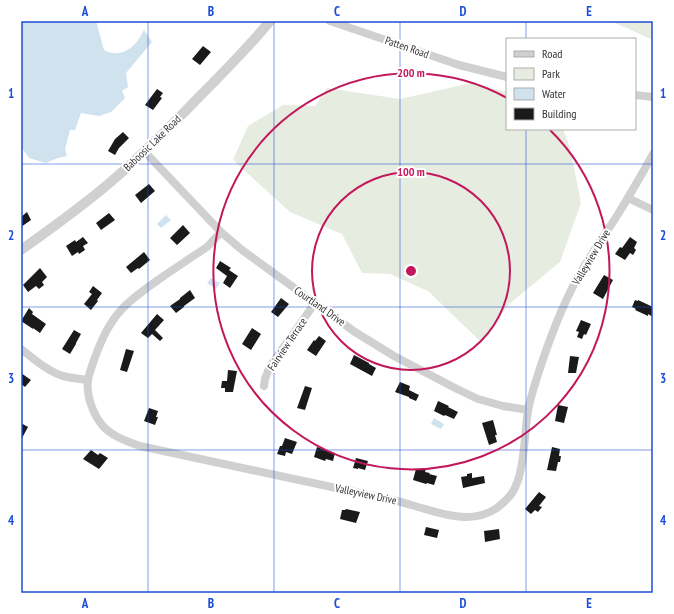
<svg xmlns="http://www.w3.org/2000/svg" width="674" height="614" font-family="'PT Sans Narrow',sans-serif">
  <rect width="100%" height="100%" fill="#fff"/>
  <path fill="#e6ecdf" d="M611,21H653V40Z
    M471,83L507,92V129H563L570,148L581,203L560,262L509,304L481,342L428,291L390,274L362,273L342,234L290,212L233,160L248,126L283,105L315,106L327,88L400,99Z"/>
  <path fill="#cfe2ee" d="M21,21H96L104,50C114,56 126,53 134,45C138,41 141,35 144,30L152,42L126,73L128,87L122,91L125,98L111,112L99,116L81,113L75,130H70L65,149L67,156L58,158L46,163L29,158L22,148L21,142Z
    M166,215L171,220L161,228L157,224Z
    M211,278L217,282L218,281L220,283L216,289L207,283Z
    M434,418L444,424L441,429L431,424Z"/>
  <path fill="#1a1a1a" d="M203,46L211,52L200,65L192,59Z
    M157,89L163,93L160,97L162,98L153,110L145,105Z
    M123,132L129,138L119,148L115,155L108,151L115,139Z
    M149,184L155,191L141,203L135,195Z
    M27,212L31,220L21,227V217Z
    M109,213L115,220L101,230L96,223Z
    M183,225L190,233L177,245L170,238Z
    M83,237L88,243L83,246L85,250L79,254L78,252L72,256L66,246L75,240L76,242Z
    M630,237L637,242L634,248L636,250L633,255L630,253L625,260L615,254L620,247L622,248Z
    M144,252L150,260L139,269L138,268L131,273L126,267Z
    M220,261L231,268L229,270L238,276L230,288L223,283L227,276L216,268Z
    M40,268L47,277L42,282L44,285L39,289L36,286L28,292L23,285Z
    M604,275L613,280L603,299L593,293Z
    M93,286L102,293L97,300L98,301L91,310L84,304L92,294L89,292Z
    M190,290L195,298L184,306V307L176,313L170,306L180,299V298Z
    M281,298L289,304L278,317L271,312Z
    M635,300L638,301V300L653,307V317L648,314V316L635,310L636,309L632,307Z
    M29,308L33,312L32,314L46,324L40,333L33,328V329L21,321Z
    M157,314L164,320L155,330L163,338L160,341L152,334L148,338L141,333Z
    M581,320L591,324L586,335L584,334L582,339L577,337L579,332L576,331Z
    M252,328L261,334L251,350L242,344Z
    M74,330L81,334L76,343V344L70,354L62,349Z
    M319,336L326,341L316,356L307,350L314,340L315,341Z
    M126,349L134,351L127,372L120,370Z
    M354,355L369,363V364L376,368L372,376L350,364Z
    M570,356L579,357L576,373H568Z
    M228,370L237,371L233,392H225V388H221L222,381H227Z
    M21,373L31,380L25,387L21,384Z
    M400,382L410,386L409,390L419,395L416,401L409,398V397L395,392Z
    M305,386L312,388L305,410L297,408Z
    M438,401L449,406L448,407L458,412L454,419L445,415L444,416L434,411Z
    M558,405L568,407L564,423L555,421Z
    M149,408L158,411L156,417H158L155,425L144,421Z
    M493,420L497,435H495L497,442L489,445L482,423Z
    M21,423L28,427L21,440Z
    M285,438L297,442L292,454L286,452L285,456L277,454L280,446H282Z
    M317,447L335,453L333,461L326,459L325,461L314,457Z
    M552,447L560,449L559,456H561L560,462H558L556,471L547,470Z
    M91,450L98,455L100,453L108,458L99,469L83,459Z
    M356,458L368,461L365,470L358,468V469L353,468Z
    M421,468L426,469L425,472L430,473L429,474L437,476L434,485L427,483L426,484L413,480L416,469L420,470Z
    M472,473V478L484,476L485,483L463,488L461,477L467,476V474Z
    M539,492L546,497L539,506L542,507L538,512L535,510L531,514L525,509Z
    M346,509L360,512L356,523L340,519L342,510H345Z
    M426,527L439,530L437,538L424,535Z
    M499,529L500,539L485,542L484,531Z"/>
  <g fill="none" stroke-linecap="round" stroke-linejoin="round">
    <path stroke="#d0d0d0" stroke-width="8" d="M330,21L459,65L507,77
      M635,95L653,97
      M144,151L221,232L242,250L315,303L355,332L394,356L457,389L478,399L503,406L528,410
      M628,198L653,210
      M221,232L207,247L198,253C187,260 176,268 165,275C150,286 134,296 122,309C108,324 101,341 94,360C92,366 89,374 88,380C86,395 93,415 103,426C113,437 127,441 140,446L383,498C394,500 406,503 418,507C443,514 472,525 497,508C502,504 508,499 512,493C525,474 524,434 528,411C529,403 532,395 534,387C546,348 559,311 579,275C590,256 602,238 615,219C628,198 641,176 653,154
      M21,349C34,359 47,371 63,376C71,378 80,379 88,380
      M264,386L265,379L270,366L315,303"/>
    <path stroke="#d0d0d0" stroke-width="10" d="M21,250C52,228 84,205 113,180C143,154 172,125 200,96C224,72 248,48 270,21"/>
  </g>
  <path fill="none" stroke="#1d4ed8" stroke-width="1" stroke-opacity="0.55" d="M148,21V593M274,21V593M400,21V593M526,21V39M526,129V593M21,164H653M21,307H653M21,450H653"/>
  <g fill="none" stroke="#c2185b" stroke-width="2">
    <circle cx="411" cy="271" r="99"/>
    <path d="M550 130A198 198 0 1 1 507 98"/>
  </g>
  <g text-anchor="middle" stroke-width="4" stroke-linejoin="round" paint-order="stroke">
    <g font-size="11" fill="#333" stroke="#fff">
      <text transform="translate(407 47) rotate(19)" y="4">Patten Road</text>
      <text transform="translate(152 143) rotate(-44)" y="4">Baboosic Lake Road</text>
      <text transform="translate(591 257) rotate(-59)" y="4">Valleyview Drive</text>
      <text transform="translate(320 306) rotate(35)" y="4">Courtland Drive</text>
      <text transform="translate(287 344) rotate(-56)" y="4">Fairview Terrace</text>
      <text transform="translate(366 494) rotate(12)" y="4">Valleyview Drive</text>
    </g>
  </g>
  <circle cx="411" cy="271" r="6" fill="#c2185b" stroke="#fff" stroke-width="2"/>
  <g font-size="12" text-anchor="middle" font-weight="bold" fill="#c2185b" stroke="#fff" stroke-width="4" stroke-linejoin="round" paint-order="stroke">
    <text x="411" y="77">200 m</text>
    <text x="411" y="176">100 m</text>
  </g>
  <rect width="674" height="614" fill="none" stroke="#ffffff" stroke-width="44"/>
  <rect x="506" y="38" width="130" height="92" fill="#ffffff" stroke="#adadad"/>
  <rect x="514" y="51" width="20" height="6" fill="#d0d0d0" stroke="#adadad"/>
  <text x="542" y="58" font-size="12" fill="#333333">Road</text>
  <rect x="514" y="68" width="20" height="12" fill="#e6ecdf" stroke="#adadad"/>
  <text x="542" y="78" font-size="12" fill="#333333">Park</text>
  <rect x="514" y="88" width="20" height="12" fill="#cfe2ee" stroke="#adadad"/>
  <text x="542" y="98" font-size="12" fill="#333333">Water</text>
  <rect x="514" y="108" width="20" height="12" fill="#1a1a1a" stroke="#adadad"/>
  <text x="542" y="118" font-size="12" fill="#333333">Building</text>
  <rect x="22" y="22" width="630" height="570" fill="none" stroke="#1d4ed8" stroke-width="1.5"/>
  <g font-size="13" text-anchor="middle" font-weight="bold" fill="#1d4ed8">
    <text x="85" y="16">A</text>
    <text x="211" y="16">B</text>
    <text x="337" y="16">C</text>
    <text x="463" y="16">D</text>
    <text x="589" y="16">E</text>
    <text x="11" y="98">1</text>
    <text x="663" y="98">1</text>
    <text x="11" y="240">2</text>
    <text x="663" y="240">2</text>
    <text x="11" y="383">3</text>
    <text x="663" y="383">3</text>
    <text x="11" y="525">4</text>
    <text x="663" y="525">4</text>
    <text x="85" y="608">A</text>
    <text x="211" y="608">B</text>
    <text x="337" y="608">C</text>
    <text x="463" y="608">D</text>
    <text x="589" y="608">E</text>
  </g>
</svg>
